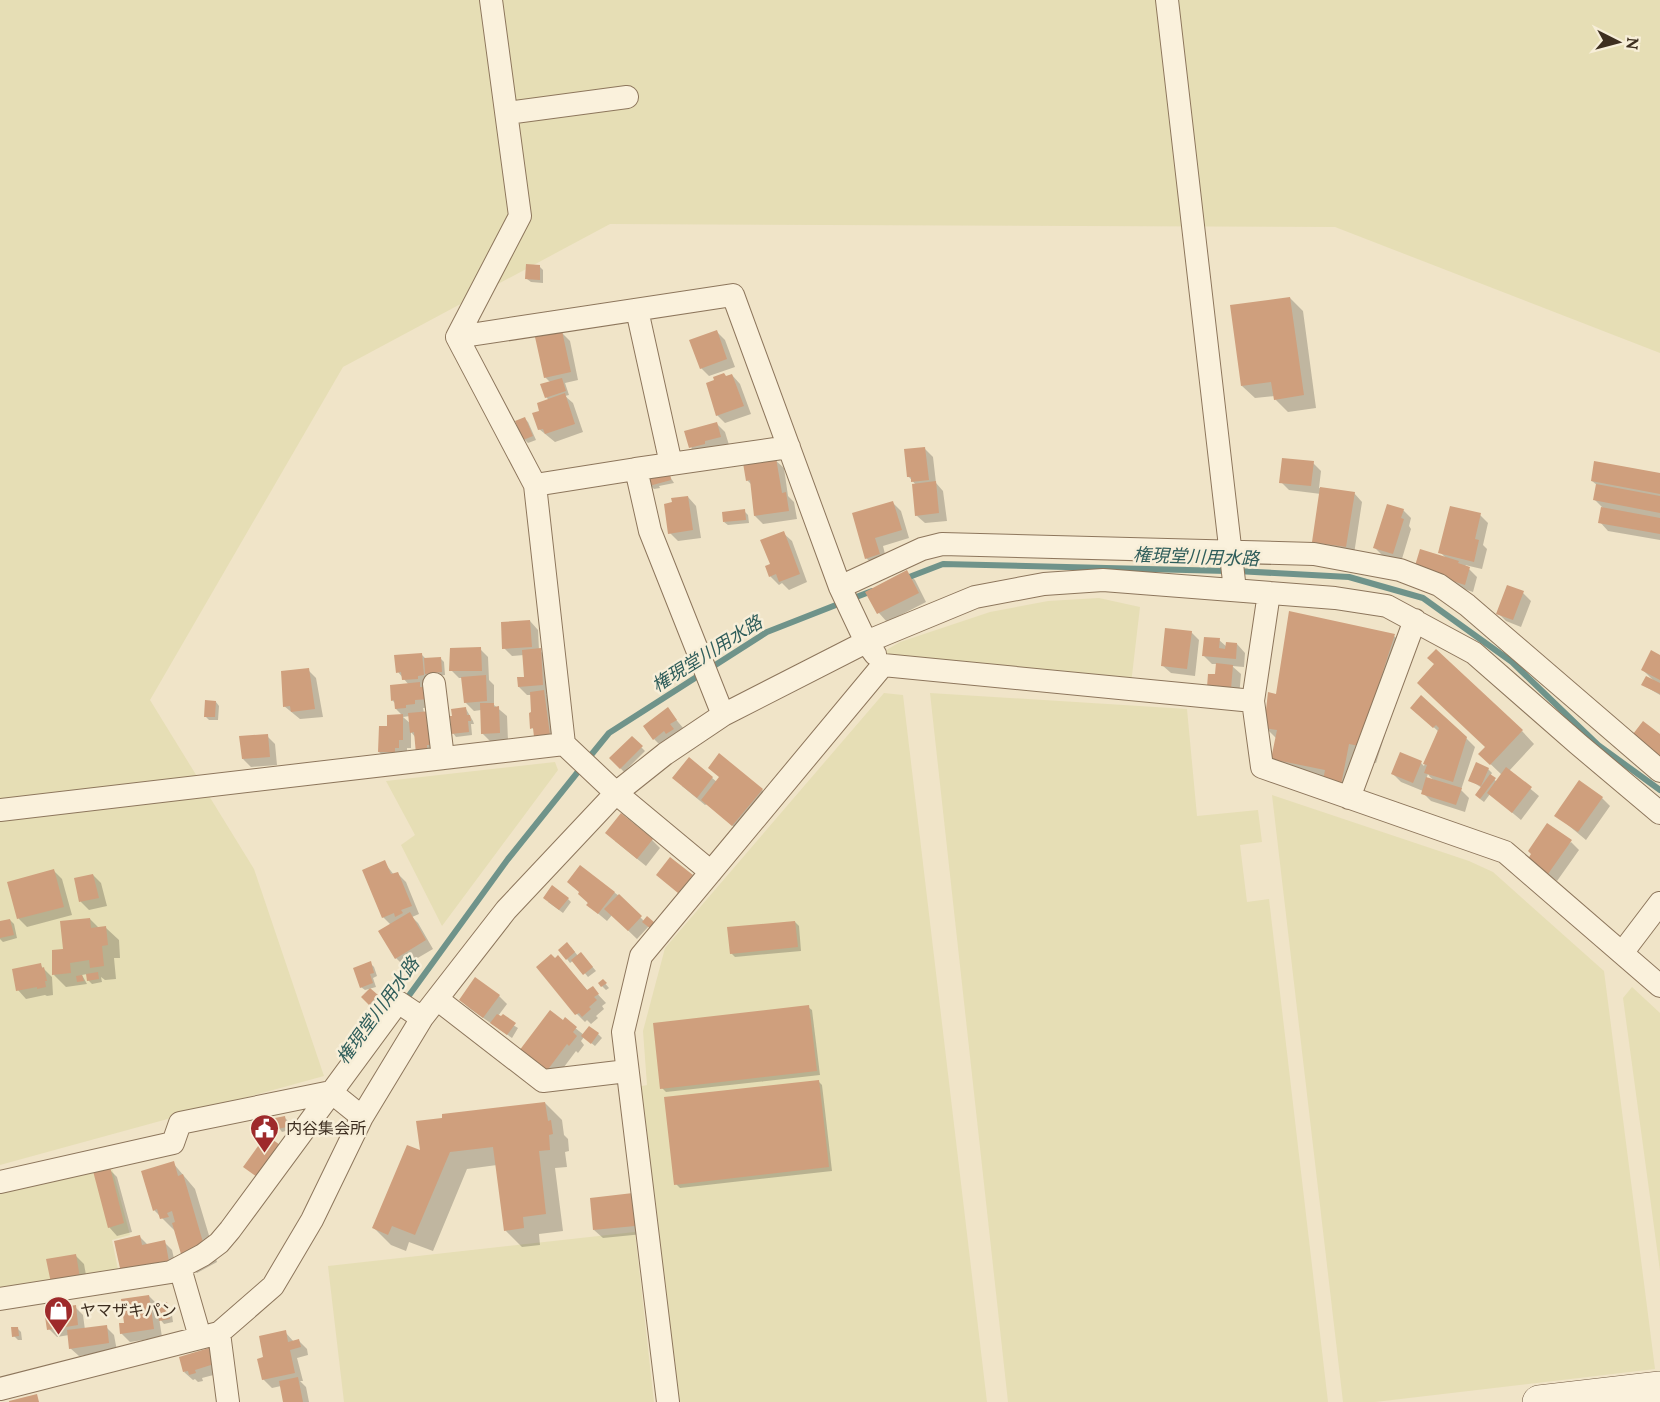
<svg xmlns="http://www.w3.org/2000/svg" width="1660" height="1402" font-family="Lora,'Noto Sans JP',serif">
  <rect width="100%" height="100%" fill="#f0e4c8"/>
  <path fill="#e6deb5" d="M0,0H1660V353L1335,227L610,224L343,367L150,700L254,869L324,1076L0,1165Z
    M1099,598L1140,607L1131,684L891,661L886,652L888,649L900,642L990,612L1048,601Z
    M884,693L903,695L987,1402H676L637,1087L647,1085L643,1031L665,948Z
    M930,693L1187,709L1197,816L1258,810L1262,842L1240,845L1247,902L1269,899L1328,1402H1008Z
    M555,762L558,770L442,926L401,845L415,835L386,781Z
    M1272,795L1469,861L1493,872L1604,971L1655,1369L1375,1402H1343Z
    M1632,987L1660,1013V1271L1623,998Z
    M111,1164L130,1235L112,1240L120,1279L0,1297V1190Z
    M635,1232L654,1402H344L328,1266Z"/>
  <path fill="#0003" fill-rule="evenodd" d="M539,266L543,270V283L531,282L527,279Z
    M1290,298L1303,311L1316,408L1288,412L1275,399V396L1255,398L1242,386Z
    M717,332L725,340L735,367L709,376L701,368Z
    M562,333L570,341L578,380L565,383L569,395L565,396L573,403L583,432L555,442L539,429L541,412L549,400L546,397L551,383L545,377Z
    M732,375L740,384L751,414L725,423L717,415Z
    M525,419L528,422L536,440L528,443L524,439Z
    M717,424L725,432L729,445L699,456L691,448Z
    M925,449L933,457L936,483L943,491L947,521L925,523L916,515V485L909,477Z
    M775,460L784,468L788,496L794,502L797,519L763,524L755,516L752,485L747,480Z
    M1313,463L1321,471L1319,488L1354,493L1362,502L1354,554L1322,549L1314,541L1321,494L1289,490L1281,482Z
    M1660,474V540L1608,531L1600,522L1603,508L1595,500L1597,485L1592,481Z
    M669,475L674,483L659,486L660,488L654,489L650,485Z
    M688,497L696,506L701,538L678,541L670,533Z
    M893,503L901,511L909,538L883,546L887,562L875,566L866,558L854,514Z
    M1403,510L1411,518L1409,526L1411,529L1401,562L1383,556L1375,548Z
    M744,511L748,515L749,523L728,525L724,522Z
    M1480,515L1488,523L1483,545L1487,549L1482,569L1465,565L1477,577L1473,592L1424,576L1447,559L1440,552Z
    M783,533L792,541L807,582L789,590L782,583L779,585L770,576L772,565Z
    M906,572L915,580L926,602L887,622L879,613L867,592Z
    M1523,593L1531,601L1521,627L1506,621L1498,613Z
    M530,621L538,630L539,650L548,658L551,693L546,694L552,700L557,743L532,728V695H527L519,687L525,678L524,655L512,656L504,648Z
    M1191,632L1199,640L1195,676L1171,673L1162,665Z
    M1394,636L1411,653L1376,763L1360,760L1353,796L1273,759L1277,739L1265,727L1277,696Z
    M1219,640L1227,647L1237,644L1245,653L1244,667L1232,666L1241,674L1239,697L1217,676L1218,664H1212L1203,655Z
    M480,649L488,657L489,680L494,685V705L507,716L508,741L491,742L482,733L481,710L474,711L465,702L463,678H459L451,670Z
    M421,654L426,659L440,658L444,662L445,675L431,677L436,707L423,708L435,761L411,732V748H407V755L387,760L379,752L389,728V716H403L396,709V704L392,700L409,685L398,672ZM410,716L411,724L403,717Z
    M1660,657V695L1643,685L1653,680L1643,670Z
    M308,670L316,678L323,717L300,719L284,706Z
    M216,702L219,706L218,720H209L205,716Z
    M466,709L473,721L474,724H471L472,735L456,737L453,733Z
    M667,709L684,729L662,747L654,739Z
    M1421,716L1466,738L1475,747L1461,790L1469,798L1465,812L1431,801L1423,793V791L1401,782L1393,774L1421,763L1424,766L1438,731ZM1428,774L1430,777L1435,781L1426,779Z
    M1522,731L1534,744L1509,771L1539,796L1521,820L1490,794L1484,802L1480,799L1482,788L1470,780L1488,769L1492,773L1490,776L1497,782L1502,775L1480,754Z
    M267,736L275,744L277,765L251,767L243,759Z
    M632,738L645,751L624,772L611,758Z
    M689,759L717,782L762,790L774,802L746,837L707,804L705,805L682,786Z
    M1602,798L1610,806L1586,840L1556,815Z
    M652,840L660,848L646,866L615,841Z
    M1571,842L1579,850L1557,881L1538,867Z
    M384,862L394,875L397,873L406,882L419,914L412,917L418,923L433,949L404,966L396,958L391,925L383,917Z
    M581,867L619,896L649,926L637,939L612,915L607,921L588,905Z
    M54,871L62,879L72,915L27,927L19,919L9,883Z
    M93,875L101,883L107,906L89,910L81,902L76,879Z
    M568,899L571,902L563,913L548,902Z
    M90,919L99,928H106L119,940L120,958H114L116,979L105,980L101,977L102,982L92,984L88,980L87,974L82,975L87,984L66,987L54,975L65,950Z
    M10,920L14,924L17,938L3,942L0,939V923Z
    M795,922L799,926L801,951L735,957L731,953Z
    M571,947L578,956L585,958L596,971L588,977L574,960L570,963L567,959Z
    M558,957L588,991L592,988L606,1003L602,1006L604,1009L596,1016L598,1018L591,1024L587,1020L585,1022L577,1014L538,967Z
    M370,963L374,967L377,976L373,978L376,987L365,990L361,987Z
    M40,965L52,977L53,995L47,996L45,995L26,999L18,990Z
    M603,981L609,988L606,990L600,984Z
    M370,990L380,1000L373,1007L363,997Z
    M499,996L507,1004L498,1016L518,1028L512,1038L469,1008L461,1000Z
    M808,1007L812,1010L820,1075L666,1092L662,1088Z
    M565,1020L584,1035L598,1034L602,1038L595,1046L584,1037L581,1041L584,1045L578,1053L576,1051L555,1079L529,1059Z
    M818,1081L822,1085L832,1171L680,1188L676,1184Z
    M545,1103L562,1120L564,1135L568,1139L569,1151L565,1152L567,1167L555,1168L563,1231L539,1234L540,1245L522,1247L505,1230L497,1165L467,1169L433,1251L409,1242L406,1251L391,1245L374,1228L422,1152Z
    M284,1117L288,1121L289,1130L282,1132L279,1128Z
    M173,1163L195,1189L217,1262L197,1273L184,1261L175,1231L154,1210Z
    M109,1169L117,1177L132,1232L117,1236L109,1227Z
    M632,1195L643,1234L603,1238L594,1230Z
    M139,1236L148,1245L164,1242L172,1250L178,1275L132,1285Z
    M75,1255L84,1264L88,1286L60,1291Z
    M149,1296L158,1305L167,1304L171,1308L173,1322L164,1324L159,1318L162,1337L130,1342L121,1333L126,1324Z
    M75,1307L83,1315L85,1330L106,1327L114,1335L117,1351L79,1356L70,1348L69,1335L57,1337L49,1329Z
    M17,1328L21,1332L22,1340H18L14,1336Z
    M285,1332L294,1342L299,1341L307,1349L308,1355L297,1358L303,1381H300L306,1387L309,1402H285L281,1386L272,1388L263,1379L265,1358Z
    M209,1350L217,1358L221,1373L202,1378L203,1381L198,1382L195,1379L193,1380L184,1372Z"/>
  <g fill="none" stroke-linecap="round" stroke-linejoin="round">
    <path stroke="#6f938a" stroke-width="6" d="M1237,571L1349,577L1423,598L1512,662L1598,745L1660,790
      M904,579L943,564L1227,571
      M851,599L872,591
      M587,760L609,733L767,632L841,603
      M405,1001L508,859L581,768"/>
  </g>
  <path fill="#cf9f7d" d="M526,264L540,265V280L525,279Z
    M1290,297L1304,395L1274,400L1271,382L1241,386L1230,305Z
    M717,330L727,359L700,369L689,340Z
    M562,331L571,372L544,378L535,337Z
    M724,373L726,376L732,374L744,406L716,416L706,383L714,380L713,377Z
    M562,378L566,391L545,398L540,384Z
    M565,393L575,424L545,434L543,429L538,430L532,413L539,411L537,403Z
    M525,417L533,436L523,440L515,421Z
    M717,422L721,437L705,441V444L689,448L684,431Z
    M925,447L929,480L911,482V477H907L904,449Z
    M776,458L782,493L786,492L789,511L754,516L750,480L746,481L743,463Z
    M1282,458L1314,461L1311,486L1279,483Z
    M1594,461L1660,473V494L1591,481Z
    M670,473L671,480L649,486L647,477Z
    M936,481L939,513L915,516L912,484Z
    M1596,484L1660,496V513L1593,500Z
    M1320,487L1355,492L1346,547L1312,542Z
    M688,496L693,530L668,534L664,504L672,502L671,498Z
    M893,501L902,530L875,538L880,554L865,559L852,513Z
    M1387,504L1404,509L1401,518L1404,519L1393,554L1373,548Z
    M1450,506L1481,513L1475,539L1479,540L1474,562L1438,553Z
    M1601,507L1660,518V534L1598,523Z
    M745,509L746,520L723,522L722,512Z
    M784,531L800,574L779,582L776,574L769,577L765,566L770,564L760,540Z
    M1420,549L1459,561L1458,563L1470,567L1465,585L1414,569Z
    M907,570L919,593L877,614L865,592Z
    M1507,585L1524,591L1513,620L1496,614Z
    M1289,611L1395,634L1359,746L1349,744L1341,785L1323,781L1325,770L1271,759L1277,730L1264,728L1268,692L1276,694Z
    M530,620L532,647L502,649L501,622Z
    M1165,628L1192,631L1187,669L1161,666Z
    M1204,637L1220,638L1219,648L1225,649L1226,642L1237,643L1236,659L1202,656Z
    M481,647L482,671H449L450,648Z
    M541,648L543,685L518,687L517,677H524L522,650Z
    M1436,649L1523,730L1490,765L1478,754L1485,747L1417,683L1434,664L1427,658Z
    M1651,650L1660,655V680L1641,670Z
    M422,653L424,675L418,676V679L402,680L401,672L396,673L394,655Z
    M441,657L442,672L425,674L424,658Z
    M1216,663L1233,665L1231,689L1207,687L1208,674H1215Z
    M309,668L315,709L291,712L290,706L283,707L281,671Z
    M486,675L487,701L464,703L461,677Z
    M1646,676L1660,683V694L1641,685Z
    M420,682V687H428L429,699L415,700V704L406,705V708L395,709L394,700L391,701L390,685Z
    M544,690L550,735L534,737L533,728L530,729L529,713L531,712L530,692Z
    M1421,695L1467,737L1453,782L1424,773L1427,765L1423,764L1439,728L1436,725L1433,728L1410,708Z
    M205,700L216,701L215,717H204Z
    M480,703H494V707L499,706L500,733L481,734Z
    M466,707L467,715H470L471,721H468L469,732L451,734L450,716H452L451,709Z
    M668,707L677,720L670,724L674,729L666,734L664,731L653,740L643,726Z
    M431,711L433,745H427V753L416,754L414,732L410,733L408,713Z
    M403,714V740H399V748H395V752H378L379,726H387V715Z
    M1643,721L1660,734V762L1630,738Z
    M268,734L270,757L242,759L239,736Z
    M632,736L643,746L620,769L609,758Z
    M1400,752L1422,761L1413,783L1391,774Z
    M719,753L763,789L732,826L701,800L719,777L708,768Z
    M689,757L713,777L697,798L672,778Z
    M1476,762L1489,768L1481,786L1468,781Z
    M1506,767L1532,787L1512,813L1487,793Z
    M1490,774L1496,778L1480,799L1475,795Z
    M1426,777L1462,788L1456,805L1421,794Z
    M1579,780L1603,797L1578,832L1554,816Z
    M621,813L653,839L637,859L605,833Z
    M1547,823L1572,840L1548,874L1528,859L1531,854L1528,851Z
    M670,857L693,875L678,893L656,875Z
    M385,860L391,874L398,872L412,906L401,910L403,913L395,917L394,913L382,918L362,870Z
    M580,865L615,892L598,914L586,905L588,903L578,894L579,892L567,882Z
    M54,869L64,907L17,919L7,882Z
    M93,874L99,898L79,902L74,878Z
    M552,885L569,898L559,910L543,898Z
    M619,894L642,916L628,931L604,909Z
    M410,912L426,940L395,959L378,931Z
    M647,916L655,923L651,929L642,922Z
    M90,918L91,928L106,926L108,945L102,946L104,966L90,968L89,960L70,963L71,973L52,975V950L63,949L60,921Z
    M10,919L14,935L0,938V921Z
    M795,921L798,947L730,954L727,927Z
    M567,942L575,952L566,960L558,950Z
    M581,952L593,967L583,975L571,960Z
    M551,954L555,958L558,955L587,990L593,986L599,994L594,997L597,1000L589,1007L591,1009L582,1017L579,1013L575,1015L536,967Z
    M371,961L374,973L370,974L373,983L360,988L353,968Z
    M41,963L42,968L44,967L47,981H45L46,987L37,989V987L16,991L12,969Z
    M98,972L99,979L87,981L86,974Z
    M82,975L84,981L77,982L76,976Z
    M475,977L500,995L483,1018L459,1000Z
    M603,979L607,983L601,987L598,983Z
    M370,988L378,995L369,1005L361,997Z
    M809,1005L817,1071L660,1089L653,1023Z
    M550,1010L563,1020L565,1017L577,1027L573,1032L577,1036L569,1046L567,1044L546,1072L519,1051Z
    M497,1014L501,1016L503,1014L516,1023L507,1035L490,1023Z
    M589,1026L599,1033L591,1044L581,1036Z
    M819,1080L829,1167L674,1185L664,1097Z
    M545,1102L548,1121L551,1120L553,1134L549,1135L550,1150L539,1151L546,1214L523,1217L524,1228L504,1231L493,1147L450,1152L415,1235L392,1226L388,1235L372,1228L407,1145L420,1150L416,1121L442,1118V1114Z
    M285,1116L287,1127L277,1129L275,1118Z
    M266,1135L283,1147L260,1179L243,1167Z
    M174,1161L178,1176L183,1174L205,1249L183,1261L172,1223L175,1222L172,1211L167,1213L169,1217L160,1219L157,1209L153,1211L141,1171Z
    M110,1167L124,1223L108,1228L93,1171Z
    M633,1193L635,1226L593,1230L590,1198Z
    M140,1235L142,1245L165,1240L170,1267L122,1277L114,1241Z
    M76,1254L80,1278L51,1283L46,1259Z
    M149,1295L154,1329L120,1334L119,1323H124L121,1299Z
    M167,1302L170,1319L159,1321L157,1304Z
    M76,1305L78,1325L47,1330L44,1310Z
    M107,1325L109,1343L69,1349L67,1330Z
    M11,1327H18L19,1336L12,1337Z
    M286,1330L288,1342L299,1339L301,1347L290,1350L295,1373L262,1380L257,1359L263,1357L259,1336Z
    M209,1348L214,1364L195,1370L196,1373L189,1375L188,1371L183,1372L179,1357Z
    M298,1377L303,1402H283L279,1381Z
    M37,1394L39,1402H9V1401Z"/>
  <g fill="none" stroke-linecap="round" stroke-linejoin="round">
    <defs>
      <path id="minor" d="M491,0L520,216L457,337L535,485L636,469L650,531L723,715
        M1167,0L1235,590
        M507,113L627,97
        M637,310L671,464
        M457,337L733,295L840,587L866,642L875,654
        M636,469L789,447
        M535,485L564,744
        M840,587L922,549L942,544L1314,554L1400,570L1439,585L1467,605L1660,771
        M1269,593L1253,701L1262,767L1505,852L1660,986
        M434,684L443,758
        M1349,798L1415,620
        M0,810L564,744L616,793L711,872
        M1622,953L1660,903
        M437,999L543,1081L627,1071
        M0,1182L173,1143L180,1123L331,1092L362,1117
        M180,1268L200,1337
        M0,1299L171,1272L203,1255L219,1243L230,1230L398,1002L422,1018
        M219,1333L228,1402
        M0,1389L219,1333L273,1286L312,1220L362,1117L422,1018L506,910L616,793L665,754L723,715L866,642L975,597L1044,584L1103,580L1335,598L1387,606L1474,653L1578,744L1660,813
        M668,1402L623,1032L641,956L883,665L1253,701"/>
      <path id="secondary" d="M1539,1402L1660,1388"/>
    </defs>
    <use href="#minor" stroke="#8d765c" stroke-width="24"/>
    <use href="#secondary" stroke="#6f573f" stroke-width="34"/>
    <use href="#minor" stroke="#faf1dc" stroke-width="22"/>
    <use href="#secondary" stroke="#faf1dc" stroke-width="33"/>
  </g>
  <defs>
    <symbol id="civic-pin" viewBox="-11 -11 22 30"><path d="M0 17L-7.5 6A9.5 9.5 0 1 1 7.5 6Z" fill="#9e2a2b" stroke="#f7eed8"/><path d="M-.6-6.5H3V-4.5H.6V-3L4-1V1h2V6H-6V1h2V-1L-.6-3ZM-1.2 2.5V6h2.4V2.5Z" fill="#fff"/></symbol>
    <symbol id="shop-pin" viewBox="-11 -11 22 30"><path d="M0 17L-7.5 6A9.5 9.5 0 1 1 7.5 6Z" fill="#9e2a2b" stroke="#f7eed8"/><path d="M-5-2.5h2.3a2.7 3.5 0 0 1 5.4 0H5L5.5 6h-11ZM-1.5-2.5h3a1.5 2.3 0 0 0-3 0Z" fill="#fff"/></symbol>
  </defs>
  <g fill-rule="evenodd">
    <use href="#civic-pin" x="248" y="1112" width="33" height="45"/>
    <use href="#shop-pin" x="42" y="1294" width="33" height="45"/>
  </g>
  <g text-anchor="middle" stroke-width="5" stroke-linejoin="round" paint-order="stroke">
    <g font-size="16" fill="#3d2e20" stroke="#f7eed8" text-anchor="start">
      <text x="286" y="1134">内谷集会所</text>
      <text x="80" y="1316">ヤマザキパン</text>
    </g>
    <g font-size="18" font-style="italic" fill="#2f5d5a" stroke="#f7eed8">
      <text transform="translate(1196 557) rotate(2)" y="6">権現堂川用水路</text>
      <text transform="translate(707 654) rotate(-32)" y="6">権現堂川用水路</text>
      <text transform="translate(378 1011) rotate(-54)" y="6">権現堂川用水路</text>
    </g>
  </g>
  <g transform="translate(1618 42) rotate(96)" stroke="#f7eed8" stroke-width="4.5" paint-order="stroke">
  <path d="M0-4.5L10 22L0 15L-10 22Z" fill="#3d2e20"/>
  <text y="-9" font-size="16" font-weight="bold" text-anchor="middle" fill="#3d2e20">N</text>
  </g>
</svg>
